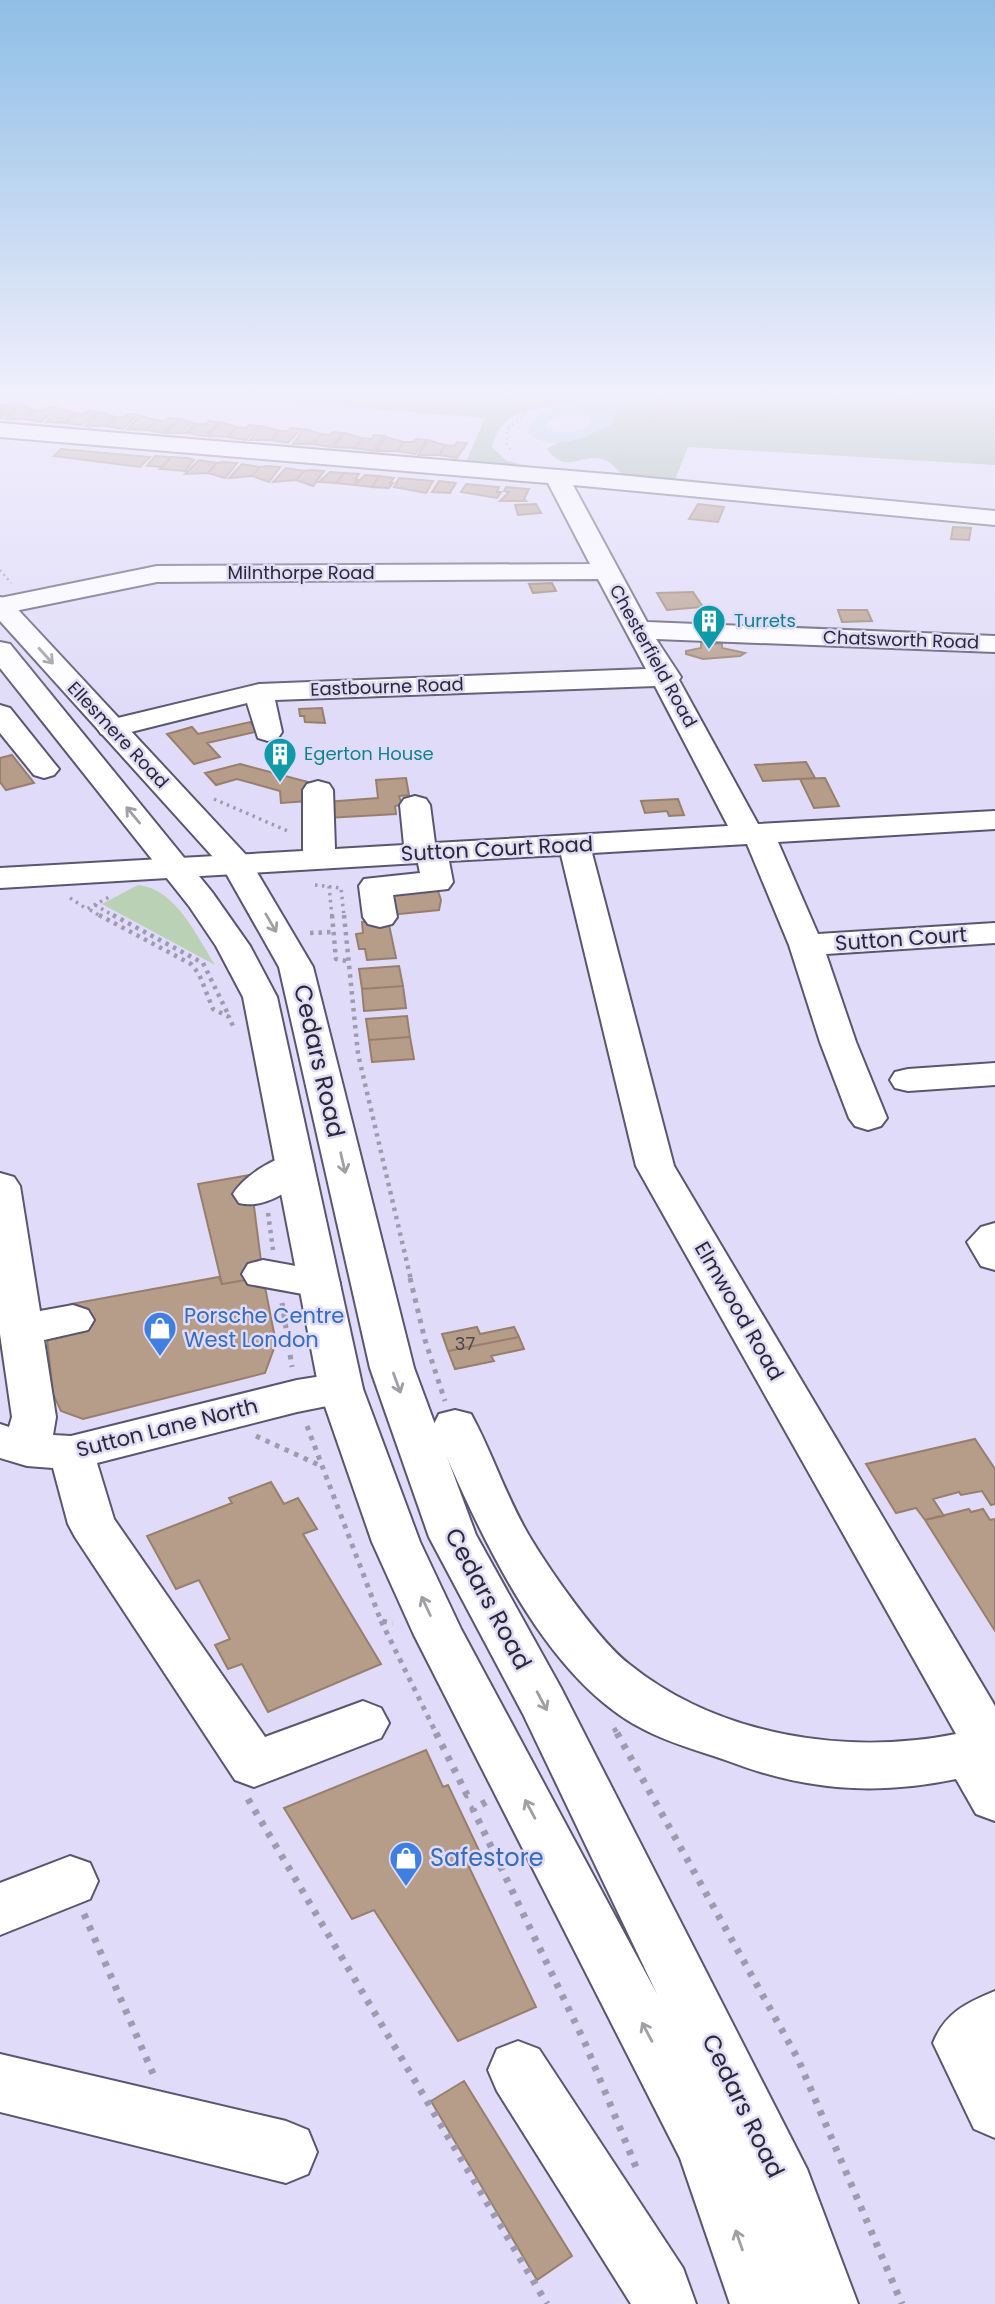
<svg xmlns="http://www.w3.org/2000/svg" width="995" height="2304" font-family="Poppins,sans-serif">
  <rect width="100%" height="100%" fill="#dfdbf8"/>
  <path fill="#bad1b5" d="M138,885C176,889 196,935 215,965L102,904Z"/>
  <path fill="#96af91" d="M300,394H580L576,401C539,413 504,402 492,447L507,461L545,470L465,464L485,418L292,403Z
    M618,394H892L943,400L995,394V465L688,447L674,482C661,481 642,483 629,478C617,473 612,459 597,458C575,457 565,473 547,449C559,440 594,433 613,424Z"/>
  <path fill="#a7cde2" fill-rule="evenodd" d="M580,394H618L613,424C588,436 552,455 528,433C534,410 555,408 576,401ZM569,415L591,417V424C578,434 561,435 546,428V423L554,418Z"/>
  <path fill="#b69d8a" stroke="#987f6d" stroke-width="2" d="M2,405L16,406L0,419Z
    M20,405L35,410L25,419H5Z
    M48,407L57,408L41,422L25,419L35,410L44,411Z
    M60,409L75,413L66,423L46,422Z
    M88,411L98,412L82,425L66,423L75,413L85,414Z
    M100,412L115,417L106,426H86Z
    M128,414L137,415L123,429L106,426L115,417H124Z
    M140,416L156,420L147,430L127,429Z
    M169,418L178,419L164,433L147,430L156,420L165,421Z
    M180,419L196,424L187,433H167Z
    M209,421L218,422L205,436L187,433L196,424H206Z
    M221,422L237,427L228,437L208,436Z
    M249,425L259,426L246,440L228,437L237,427L246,428Z
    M262,426L279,431L271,440H250Z
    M291,428L301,429L288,443L271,440L279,431H288Z
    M304,429L321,434L313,444H293Z
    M333,432L343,433L331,447L313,444L321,434L330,435Z
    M345,433L362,438L355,448L334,447Z
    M374,435L384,436L373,451L355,448L362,438L372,439Z
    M386,437L404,442L397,451H376Z
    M416,439L426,440L415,454L397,451L404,442H413Z
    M428,440L445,445L439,455H418Z
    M457,442L467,443L457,458L439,455L445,445L455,446Z
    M61,449L150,457L140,467L54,456Z
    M155,456L171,457L162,467L147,466Z
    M171,457L188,458L194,460L185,471L160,469Z
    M199,460L217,463L208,473L185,474Z
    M217,463L223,462L237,463L225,478L208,473Z
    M242,464L260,467L252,476L229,478Z
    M260,467L267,466L280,467L269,482L252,476Z
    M286,468L304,471L296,480L273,482Z
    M304,471L311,470L324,471L313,486L296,480Z
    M330,472L344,473L336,483L319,482Z
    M344,473L359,474L355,480H358L353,485L336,483Z
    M365,475L379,476L372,487L355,485Z
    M379,476L394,478L390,483H393L389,488L372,487Z
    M399,478L433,481L426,493L394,487Z
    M439,481L456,483L450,493L432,492Z
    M466,484L499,487L497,492H501L497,498L461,492Z
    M506,487L529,489L524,499L526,501H500L509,492L504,491Z
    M536,504L541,513L518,515L515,505Z
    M698,504L724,507L718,522L689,519Z
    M953,527L971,528L969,540L951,539Z
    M552,583L556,591L533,593L529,584Z
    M693,592L703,607L667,610L657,593Z
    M838,610H867L872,621L842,622Z
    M701,643L722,644V648L745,653L740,656L703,659L686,654V651L701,648Z
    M322,708L325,723L305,722L304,716H300L299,709Z
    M250,722L259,731L207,743L220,757L194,764L167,734L192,727L198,734Z
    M12,755L34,783L6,790L0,782V758Z
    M806,762L815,778L763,781L755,765Z
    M240,764L308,782V801L281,803L280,791L237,779L216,785L205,773Z
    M406,778L409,795L399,796L402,805L395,806L396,814L327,818L326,802L378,798L376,780Z
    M825,778L839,806L814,808L800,779Z
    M678,799L684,815L669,816L667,811L645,813L641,801Z
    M437,888L441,900L439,910L390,915L387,891Z
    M388,920L396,958L367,960L365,949H359L356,934L363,933L362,922Z
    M399,966L403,986L362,989L359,969Z
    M403,986L406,1008L364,1011L362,989Z
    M407,1016L410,1037L369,1040L366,1019Z
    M410,1037L414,1059L372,1062L369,1040Z
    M250,1175L263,1277L222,1284L198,1184Z
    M219,1277L222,1284L263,1277L276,1343L265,1373L83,1419L61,1411L53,1394L47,1338L75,1332L71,1304Z
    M477,1327L480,1334L514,1327L519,1337L448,1351L442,1334Z
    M519,1337L524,1349L491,1356L494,1361L455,1369L448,1351Z
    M975,1439L995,1469V1504L991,1505L982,1491L961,1495L959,1492L933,1499L944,1516L925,1520L916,1508L896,1513L866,1464Z
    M271,1482L284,1504L298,1498L317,1529L303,1534L381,1664L268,1712L242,1664L228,1669L215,1645L230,1639L199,1580L176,1589L147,1536L232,1503L229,1498Z
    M969,1509L971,1512L983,1509L990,1520L995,1519V1631L925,1520Z
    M426,1750L443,1787L448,1785L484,1861L469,1867L536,2007L458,2041L374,1910L352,1919L284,1808Z
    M464,2081L572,2256L537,2280L431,2101Z"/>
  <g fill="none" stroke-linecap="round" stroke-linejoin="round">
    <defs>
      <path id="minor" d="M0,423L619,475L995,511V525L573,485L647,622L995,636V652L656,639L681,677L679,680L758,824L995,811V829L778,842L818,934L995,923V943L826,954L856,1042L887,1118L881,1126L868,1130L855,1126L849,1118L820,1042L789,945L747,844L592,853L674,1166L995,1706V1821L976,1814L956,1779C875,1796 804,1790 728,1761C700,1751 669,1743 643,1729C541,1677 477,1526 433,1426L439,1414L455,1410L471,1414C493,1454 507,1500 531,1539C551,1572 599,1641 629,1664C718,1736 846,1756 956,1734L636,1166L561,855L449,861L453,882L448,889L393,895L397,917L392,924L380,927L368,924L363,917L359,886L364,879L420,873L418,863L0,888V868L303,851V790L307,784L318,781L329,784L333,790L335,849L404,845L400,805L404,799L415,796L426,799L430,805L435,843L728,826L655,686L275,700L282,732L278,738L268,741L258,738L247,703L111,737L101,734L97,728L101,722L259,684L646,669L598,579L157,582L0,614V598L157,566L590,564L548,483L0,437Z
        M0,705L10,708L54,763L59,769L54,775L44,778L34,775L0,733Z
        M995,1063V1085L908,1091L895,1088L890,1080L895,1072L908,1069Z
        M295,1153L309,1156L314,1165C300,1187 265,1210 239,1203L233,1194C245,1175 274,1158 295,1153Z
        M0,1173L14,1177L20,1186L40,1311L73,1305L88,1310L94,1320L88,1330L44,1340L56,1417L53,1435L71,1436L297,1380L341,1373L357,1378L363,1389L357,1400L297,1412L97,1463L114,1519L265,1737L363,1701L381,1708L389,1723L381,1738L254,1787L235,1780L75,1537L68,1524L53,1468L27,1466L0,1458V1424L9,1427L12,1417L0,1334Z
        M995,1223V1270L981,1266L967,1242L981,1227Z
        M263,1260L334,1273L340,1283L334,1293L319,1297L248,1284L242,1274L248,1264Z
        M70,1856L90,1863L98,1881L90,1899L0,1935V1883Z
        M995,1991V2138L974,2129L933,2043C945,2013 966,2003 995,1991Z
        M518,2041L539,2049L683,2268L696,2304H631L497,2091L488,2070L497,2049Z
        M0,2054L286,2121L308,2130L317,2152L308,2174L286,2183L0,2112Z"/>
      <path id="highway" d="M0,597L9,600L248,857L313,967L414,1368L476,1535L561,1688L807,2169L858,2304H730L680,2158L414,1635L372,1542L319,1389L243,997L216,946L189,906L0,668V642L10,644L212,892L250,946L277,997L363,1389L420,1542L461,1629L657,1994L523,1714L429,1537L370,1368L279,967L223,868L0,621Z"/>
    </defs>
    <use href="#minor" stroke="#5a566f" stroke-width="4"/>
    <use href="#highway" stroke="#5a566f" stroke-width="4"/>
    <path stroke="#9e9bb1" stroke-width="2.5" stroke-dasharray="2 3.5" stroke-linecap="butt" d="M456,394L524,398L525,413L507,430V444L512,452
      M823,394L887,413L995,418
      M890,394L913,401L922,409L920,415
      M658,399L729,420L938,439L995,427
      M659,417L685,410
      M606,459L619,453L659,417L658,399L652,394
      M0,570L11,583"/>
    <path stroke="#9e9bb1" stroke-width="3.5" stroke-dasharray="2.5 4.5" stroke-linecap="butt" d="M214,799L290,832
      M315,885L341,888L344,917
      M329,886L332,917
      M70,898L87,909L111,896
      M95,905L116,917
      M90,910L102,917"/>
    <path stroke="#9e9bb1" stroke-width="4.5" stroke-dasharray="3.5 5" stroke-linecap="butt" d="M99,915L191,964L199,974L213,1009L229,1017L233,1026
      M113,915L203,963L229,1016
      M332,915L336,959L347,961
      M344,915L358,1054L411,1280
      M310,933L333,932
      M268,1213L273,1250"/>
    <path stroke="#9e9bb1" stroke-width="5" stroke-dasharray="4.5 6" stroke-linecap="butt" d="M410,1278L425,1340L445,1401
      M282,1303L292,1367
      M307,1426L381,1621L393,1623
      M256,1436L321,1466
      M381,1621L437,1735
      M614,1728L618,1735"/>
    <path stroke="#9e9bb1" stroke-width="7" stroke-dasharray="5 8" stroke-linecap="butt" d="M436,1733L467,1795L473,1793
      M617,1733L798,2059L902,2304
      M248,1799L547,2304
      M486,1802L473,1809L585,2043L638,2172
      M84,1914L154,2076"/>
    <use href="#minor" fill="#fff" fill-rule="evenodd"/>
    <use href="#highway" fill="#fff" fill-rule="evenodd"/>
  </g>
  <defs><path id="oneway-shaft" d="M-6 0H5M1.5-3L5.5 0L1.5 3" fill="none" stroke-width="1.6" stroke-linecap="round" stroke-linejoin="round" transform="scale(1.75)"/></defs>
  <g stroke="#a09fa4">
    <use href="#oneway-shaft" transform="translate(46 656) rotate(48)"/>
    <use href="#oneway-shaft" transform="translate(133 815) rotate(-130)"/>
    <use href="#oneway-shaft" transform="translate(271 923) rotate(60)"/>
    <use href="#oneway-shaft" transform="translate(343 1163) rotate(77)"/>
    <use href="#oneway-shaft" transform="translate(397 1383) rotate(70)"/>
    <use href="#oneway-shaft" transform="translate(426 1606) rotate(-115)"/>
    <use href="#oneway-shaft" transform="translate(542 1701) rotate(62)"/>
    <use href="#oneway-shaft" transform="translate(530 1809) rotate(-118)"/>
    <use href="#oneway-shaft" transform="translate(647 2032) rotate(-118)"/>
    <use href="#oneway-shaft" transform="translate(739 2240) rotate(-109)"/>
  </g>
  <linearGradient id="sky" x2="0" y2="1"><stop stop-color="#8ebee6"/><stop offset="0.55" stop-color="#f1effc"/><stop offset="1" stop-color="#f1effc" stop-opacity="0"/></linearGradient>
  <rect width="995" height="717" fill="url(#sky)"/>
  <defs>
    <symbol id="building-pin" viewBox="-11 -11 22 30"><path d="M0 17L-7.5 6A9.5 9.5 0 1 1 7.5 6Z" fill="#0f9aa8" stroke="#dfdbf8"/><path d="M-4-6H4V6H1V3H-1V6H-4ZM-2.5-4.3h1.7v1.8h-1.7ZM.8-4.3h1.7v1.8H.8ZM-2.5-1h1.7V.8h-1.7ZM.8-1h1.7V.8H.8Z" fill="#fff"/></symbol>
    <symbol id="shop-pin" viewBox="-11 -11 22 30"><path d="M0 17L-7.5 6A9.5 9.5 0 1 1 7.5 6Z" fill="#3f7fe0" stroke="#dfdbf8"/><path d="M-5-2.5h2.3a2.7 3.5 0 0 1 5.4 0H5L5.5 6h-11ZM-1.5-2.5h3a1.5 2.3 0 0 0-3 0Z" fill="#fff"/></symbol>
  </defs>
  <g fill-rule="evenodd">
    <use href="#building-pin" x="690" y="602" width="38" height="52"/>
    <use href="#building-pin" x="261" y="735" width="38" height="52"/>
    <use href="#shop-pin" x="141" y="1309" width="38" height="52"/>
    <use href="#shop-pin" x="387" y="1839" width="38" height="52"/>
  </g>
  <g text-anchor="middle" stroke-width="5" stroke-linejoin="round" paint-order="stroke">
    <g font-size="18" fill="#2b2934" stroke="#dfdbf8">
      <text x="301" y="579">Milnthorpe Road</text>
      <text transform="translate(901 640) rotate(2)" y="6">Chatsworth Road</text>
      <text transform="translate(653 656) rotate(61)" y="6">Chesterfield Road</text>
      <text transform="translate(387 687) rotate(-2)" y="6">Eastbourne Road</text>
      <text transform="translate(118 735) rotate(47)" y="6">Ellesmere Road</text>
    </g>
    <g font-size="18" fill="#0d838f" stroke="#dfdbf8" text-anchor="start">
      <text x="734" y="627">Turrets</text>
      <text x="304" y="760">Egerton House</text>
    </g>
    <g font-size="18" fill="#4e464a">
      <text x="465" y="1350">37</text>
    </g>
    <g font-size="21" fill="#2b2934" stroke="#dfdbf8">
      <text transform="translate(497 849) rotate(-3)" y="7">Sutton Court Road</text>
      <text transform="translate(901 939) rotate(-4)" y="7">Sutton Court</text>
      <text transform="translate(739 1311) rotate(60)" y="7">Elmwood Road</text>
      <text transform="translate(167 1428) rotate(-14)" y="7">Sutton Lane North</text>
    </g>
    <g font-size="21" fill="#366cbe" stroke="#dfdbf8" text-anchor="start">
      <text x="184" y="1323">Porsche Centre<tspan x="184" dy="24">West London</tspan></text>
    </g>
    <g font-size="24" fill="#2b2934" stroke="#dfdbf8">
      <text transform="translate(319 1061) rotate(77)" y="8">Cedars Road</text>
      <text transform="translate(488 1599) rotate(62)" y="8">Cedars Road</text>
      <text transform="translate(743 2106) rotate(64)" y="8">Cedars Road</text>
    </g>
    <g font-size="24" fill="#366cbe" stroke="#dfdbf8" text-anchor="start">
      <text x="430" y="1866">Safestore</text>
    </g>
  </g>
</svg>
